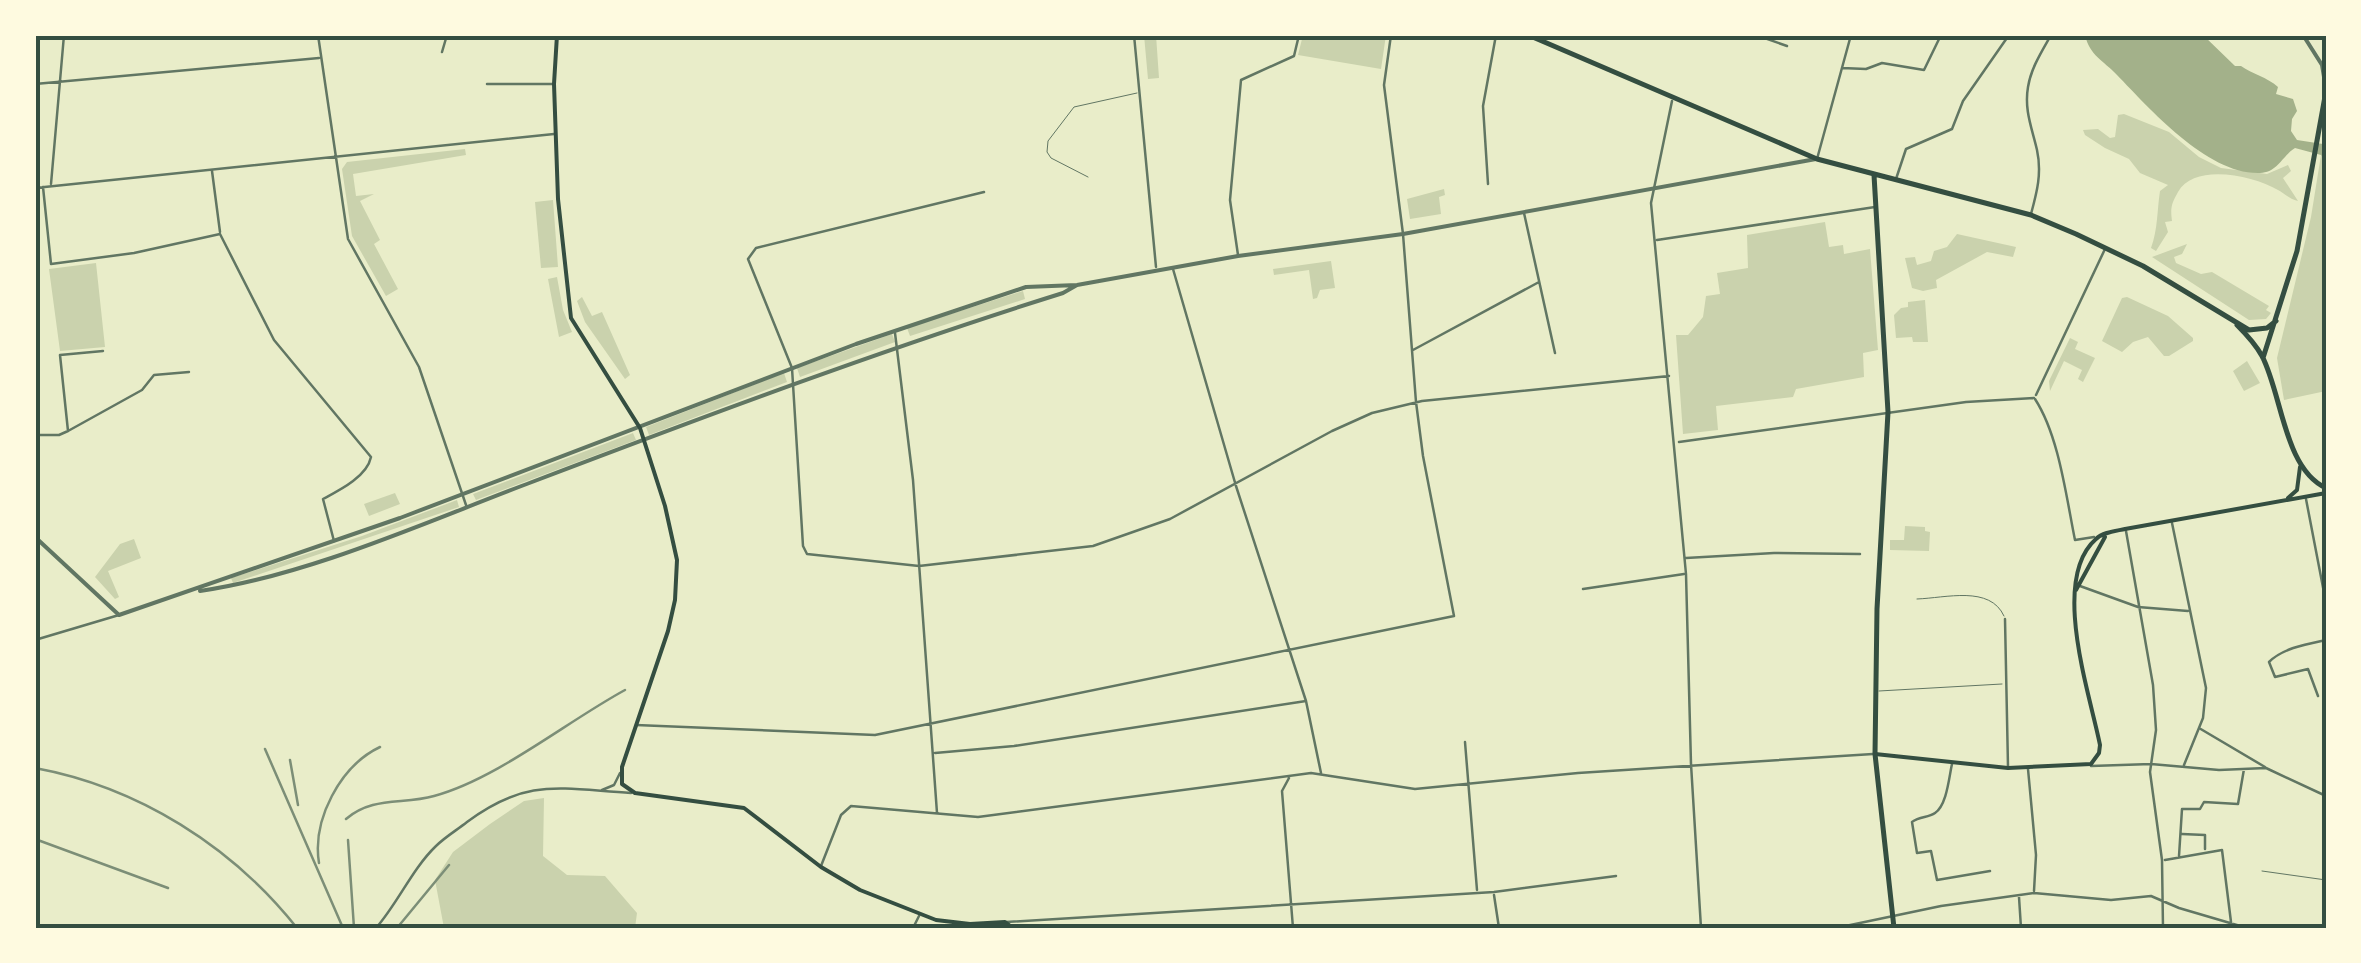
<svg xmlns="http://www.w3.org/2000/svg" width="2361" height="963" font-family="'Roboto Serif',serif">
  <rect width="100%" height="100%" fill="#e9edc9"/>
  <path fill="#cad2ad" d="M1144,35H1156L1159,78L1148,79Z
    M1303,35H1386L1381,69L1298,55Z
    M2124,114L2169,132L2199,157L2221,168L2267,174L2288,165L2291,171L2283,178L2298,201C2290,199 2285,194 2278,190C2252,175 2194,163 2178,192C2172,203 2170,207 2172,221L2165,222L2168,232L2156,251L2151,248C2158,229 2157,210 2160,191L2168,185L2140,173L2129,159L2105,148L2085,135L2083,130L2098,129L2110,138L2115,137L2118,115Z
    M465,149L466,155L353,174L356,196L374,194L360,201L380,240L374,244L398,289L386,296L352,236L342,169L347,162Z
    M2321,155L2326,162V391L2284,400L2277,358L2311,217Z
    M1444,189L1445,195L1439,197L1441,214L1410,219L1407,199Z
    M553,200L558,267L541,268L535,202Z
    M1825,222L1829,247L1843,245L1844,254L1870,249L1878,350L1863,353L1864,377L1796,389L1793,397L1716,406L1718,430L1683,434L1676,335H1688L1703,317L1706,296L1720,294L1717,273L1748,268L1747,235Z
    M1957,234L2016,247L2013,257L1987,252L1936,280L1937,288L1923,291L1912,288L1905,258L1915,257L1917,265L1931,261L1934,251L1947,247Z
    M2187,244L2182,254L2174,257L2176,263L2201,274L2212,272L2269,306L2266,310L2271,313L2266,319L2249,320L2152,257Z
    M1331,261L1335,288L1320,290L1317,298L1313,299L1309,270L1274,275L1273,269Z
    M96,263L105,347L60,351L49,269Z
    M557,277L563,310L572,332L559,337L548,279Z
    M1023,291L1025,299L910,336L907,328Z
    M582,297L592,316L602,312L630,375L625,379L585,322L577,301Z
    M2127,297L2168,316L2193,338V341L2169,356H2164L2148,337L2133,342L2122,352L2102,341L2122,298Z
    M1925,300L1928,342H1913L1912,337L1896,338L1894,315L1901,308L1908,307V302Z
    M892,334L895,342L800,377L797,368Z
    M2070,338L2078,342L2075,349L2095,358L2083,382L2078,379L2082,370L2064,361L2050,391L2049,381Z
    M2247,361L2260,383L2244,391L2233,371Z
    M784,373L787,382L649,435L646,427Z
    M633,433L636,440L476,500L473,494Z
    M395,493L400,504L369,516L364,504Z
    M457,500L459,507L233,583L231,578L362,536Z
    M1905,526L1925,527V531L1930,532L1929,551L1890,550V540H1904Z
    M134,539L141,558L108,571L119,597L115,599L95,577L120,544Z
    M544,798L543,856L567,875L605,876L637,913L635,928H444L435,880L453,852L490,824L524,801Z"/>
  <path fill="#a3b18a" d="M2085,35H2203L2235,66H2241C2252,74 2267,77 2278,87L2276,94L2293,99L2297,111L2292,119L2291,131L2297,140L2323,144L2326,142V162L2321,155L2295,148C2282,156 2278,172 2260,173C2208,175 2150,109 2117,75C2103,60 2090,56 2085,35Z"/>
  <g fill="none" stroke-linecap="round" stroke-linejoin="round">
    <path stroke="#617663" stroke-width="1" d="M1088,177L1051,158L1047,152L1048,141L1074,107L1137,93
      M1917,599C1946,598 1990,585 2004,616
      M1879,691L2002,684
      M2262,871L2326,880"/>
    <path stroke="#617663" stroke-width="2.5" d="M318,35L348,239L419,367L466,505
      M1134,35L1156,267
      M1756,35L1787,46
      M442,52L447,35
      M1842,68L1866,69L1882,63L1924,70L1941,35
      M35,84L319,58
      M487,84H552
      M1672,101L1651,203L1686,574L1691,764L1701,928
      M1817,159L1851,35
      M212,171L220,232
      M1896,179L1906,149L1952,129L1963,101L2009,35
      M51,184L64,35
      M1488,184L1483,106L1496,35
      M43,187L51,264L134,253L220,234L274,340L371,457C367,477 338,491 323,499L334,541
      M35,188L554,134
      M984,192L756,248L748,259L792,368L803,546L807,554L919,566L1093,546L1170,519L1332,431L1372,413L1422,401L1669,376
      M1524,213L1555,353
      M2031,214C2037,192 2042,173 2037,150C2032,128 2024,110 2028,87C2031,68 2042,51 2051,35
      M1657,240L1875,207
      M1238,255L1230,200L1241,80L1294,56L1299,35
      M1173,269L1236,486L1306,701L1321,773
      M895,333L913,480L937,813
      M1413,350L1539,282
      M2036,395L2105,249
      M2035,399C2059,436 2066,496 2075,540L2094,537
      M68,431L142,390L154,375L189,372
      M35,435H59L68,431L60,355L103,351
      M1679,442L1966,402L2034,398
      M2306,499L2326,603
      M2172,523L2206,688L2203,718L2184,765
      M2126,531L2153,685L2156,730L2150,772L2162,860L2163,928
      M1686,558L1774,553L1860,554
      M2080,586L2138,607L2188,611
      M1583,589L1684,574
      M2005,619L2008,767
      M35,640L119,615
      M2318,696L2308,669L2275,677L2269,662C2283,648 2307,644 2326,640
      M636,725L875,735L1454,616L1423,456L1416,402L1403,234L1384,85L1391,35
      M2199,728L2265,767
      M1465,742L1477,890
      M935,753L1014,746L1306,701
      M1952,764C1949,777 1947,805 1935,813C1928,818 1920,816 1912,822L1917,853L1931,851L1937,880L1990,871
      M2091,766L2151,764L2219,770L2266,768L2326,796
      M2028,769L2036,855L2034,891
      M1289,778L1282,791L1293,928
      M602,790L614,785L620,773
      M2182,834L2205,835V849
      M2179,856L2182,809H2200L2204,802L2238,804L2244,769
      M2165,860L2222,850L2231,922
      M821,866L841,815L851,806L978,817L1311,773L1415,789L1578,773L1873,754
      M1494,895L1499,928
      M2019,897L2021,928
      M1006,922L1494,892L1616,876
      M376,928C398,903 412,869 436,846C445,837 457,830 467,822C527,777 561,789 631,793
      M913,928L919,916
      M1836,928L1941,906L2034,893L2111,900L2151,896L2179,908L2247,928"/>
    <path stroke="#617663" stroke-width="4" d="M2303,35L2322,65L2326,89
      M35,537L119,615L400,518L856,344L1026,287L1077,285L1238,256L1403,234L1816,159
      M200,591C310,575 428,521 532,482C708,415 884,349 1063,293L1077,285"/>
    <path stroke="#344e41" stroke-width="4" d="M557,35L554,84L558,199L571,318L640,428L665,506L677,560L675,600L668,631L622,767V784L635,793L744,808L821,867L860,890L936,920L970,924L1005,922L1013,928
      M2288,498L2297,490L2300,467
      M2076,590L2105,537
      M1875,754L2008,768L2091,764L2099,753L2100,745C2090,694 2050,579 2096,539C2103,532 2116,531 2125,529L2326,493"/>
    <path stroke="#344e41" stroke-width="5" d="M1528,35L1817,159L2031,215L2076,234L2143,266L2249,330L2267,328L2276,321
      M1874,175L1888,412L1877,609L1875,754L1894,928
      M2237,325C2246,334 2256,345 2262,356C2282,394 2284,469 2326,488
      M2263,358L2297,251L2326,91"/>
    <path stroke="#7c8e77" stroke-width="2.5" d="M265,749L343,928
      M290,760L298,805
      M35,768C138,787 232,846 297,928
      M346,819C373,796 402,805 434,796C497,779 566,722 625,690
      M35,839L168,888
      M348,840L354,928
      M319,863C312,820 340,766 380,747
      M397,928L449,865"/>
  </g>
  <rect width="2361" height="963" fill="none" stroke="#fefae0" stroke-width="75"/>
  <rect x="38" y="38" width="2286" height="888" fill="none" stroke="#344e41" stroke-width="4"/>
</svg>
